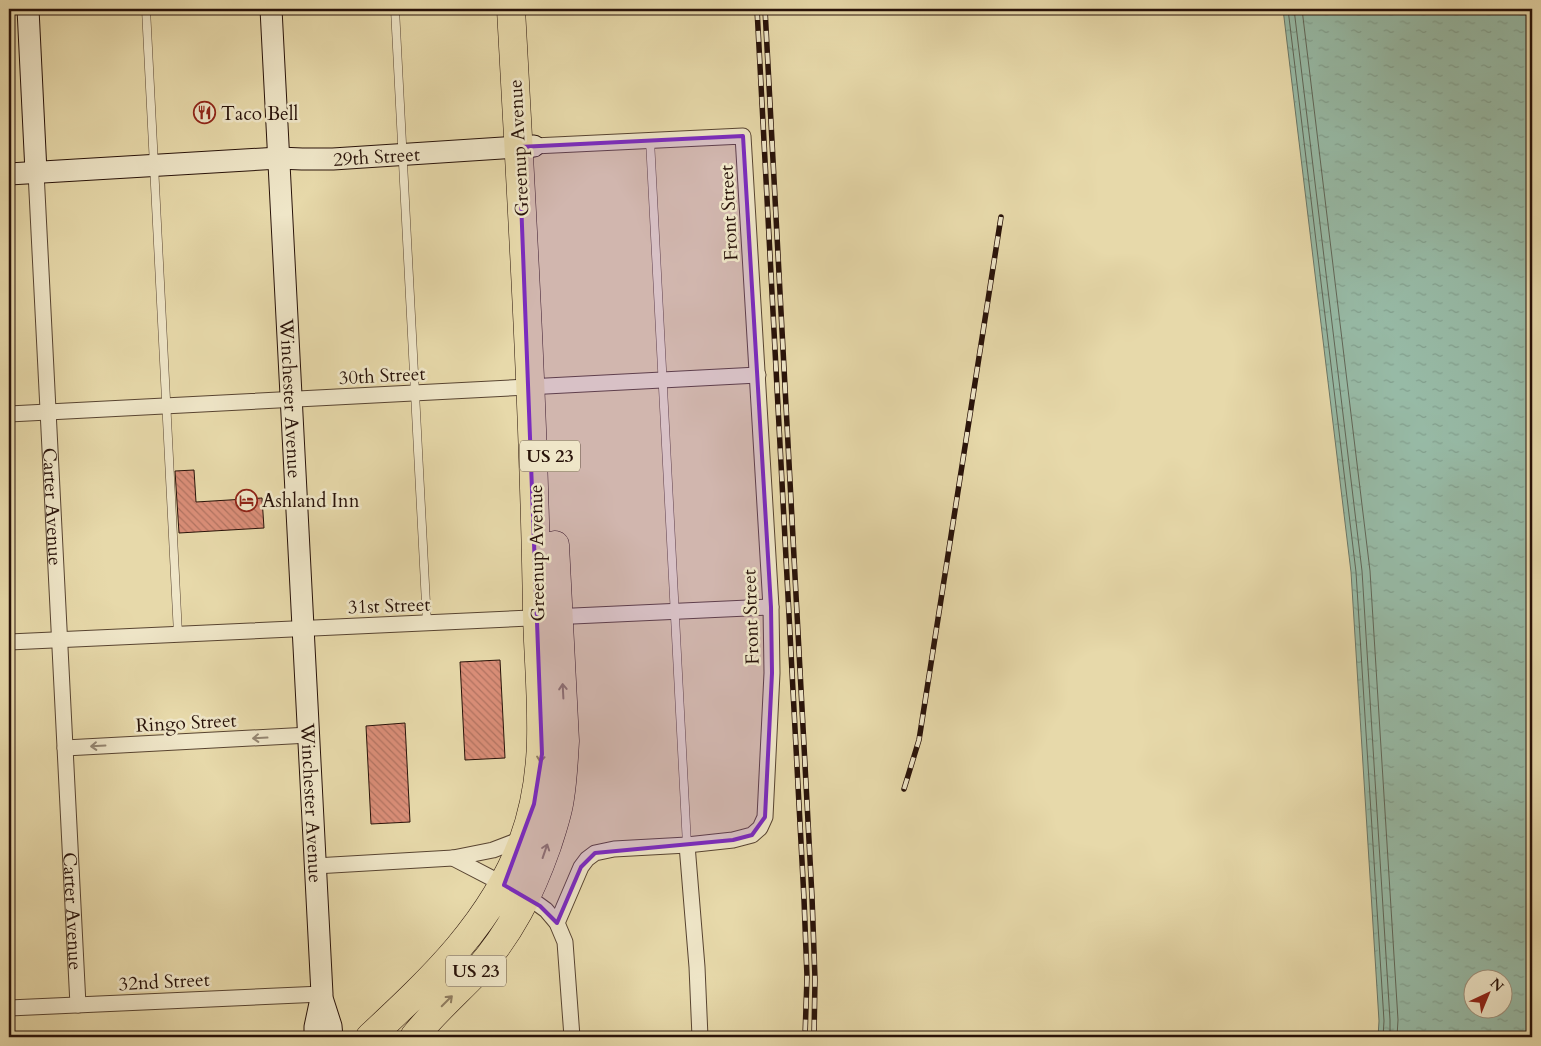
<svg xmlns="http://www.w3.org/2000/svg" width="1541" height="1046" font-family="Cardo,serif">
  <defs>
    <pattern id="water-ripples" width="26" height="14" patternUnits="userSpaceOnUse" patternTransform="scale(1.25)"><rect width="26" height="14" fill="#97baa6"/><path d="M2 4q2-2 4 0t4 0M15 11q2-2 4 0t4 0" fill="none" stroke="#829f8e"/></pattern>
    <pattern id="building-back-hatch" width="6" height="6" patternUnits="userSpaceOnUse" patternTransform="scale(1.25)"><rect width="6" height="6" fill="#da8e78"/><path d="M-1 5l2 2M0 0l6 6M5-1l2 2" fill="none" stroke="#b17361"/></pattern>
  </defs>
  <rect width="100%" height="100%" fill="#e7d9aa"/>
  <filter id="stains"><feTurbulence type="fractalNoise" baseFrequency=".004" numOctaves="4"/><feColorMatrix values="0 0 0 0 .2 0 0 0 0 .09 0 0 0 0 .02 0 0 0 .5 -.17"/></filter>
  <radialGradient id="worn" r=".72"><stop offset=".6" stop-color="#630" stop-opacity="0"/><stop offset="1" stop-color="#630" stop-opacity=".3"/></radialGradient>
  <path fill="url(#water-ripples)" stroke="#6b7767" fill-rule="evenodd" d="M1283,9H1532V1037H1378L1379,1021L1351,572ZM1474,978H1504V1008H1474Z"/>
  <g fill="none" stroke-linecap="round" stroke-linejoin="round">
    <path stroke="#606658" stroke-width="1" d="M1288,9L1356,572L1384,1021L1383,1037
      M1294,9L1362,571L1390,1020V1037
      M1302,9L1370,571L1398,1020L1397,1037"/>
  </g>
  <path fill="url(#building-back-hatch)" stroke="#281209" d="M194,470L196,502L262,498L264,528L179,533L175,471Z
    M500,660L505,758L465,760L460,662Z
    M405,723L410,822L371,824L366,726Z"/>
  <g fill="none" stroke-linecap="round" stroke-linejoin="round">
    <defs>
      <path id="lane" d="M146,9L178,634
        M395,9L427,623
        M650,140L687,845"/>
      <g id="street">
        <path d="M534,146L743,136L771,607L772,673L765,817L760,828L752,835L733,840L687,845L614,849L595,853L587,859L581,867L557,923"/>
        <path id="s1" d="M36,172L78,1005"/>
        <path d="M9,414L758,375"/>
        <path d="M9,642L771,607"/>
        <path d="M65,748L309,735"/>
        <path d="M687,845L697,967L700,1037"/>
        <path d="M453,858L528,897L546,910L557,923L565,942L572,1037"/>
        <path d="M315,866L453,858L493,850L524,838"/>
        <path d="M9,1008L322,994"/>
      </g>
      <g id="secondary">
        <path d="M28,9L36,172"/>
        <path id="s2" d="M271,9L322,994L315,1027V1037"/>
        <path id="s3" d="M9,174L279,158L302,159H333L534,146"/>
        <path d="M322,998L331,1026L332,1037"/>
      </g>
      <path id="highway" d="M370,1037C432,979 492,923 523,841C551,764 539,694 537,614C534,412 522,211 511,9
        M414,1037C433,1013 456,993 477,971C511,932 530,894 547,846C552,830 558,814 560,798C563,779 564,760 565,741L555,545"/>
    </defs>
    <use href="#lane" stroke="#584431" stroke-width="9"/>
    <use href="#street" stroke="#584431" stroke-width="17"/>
    <use href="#secondary" stroke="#281209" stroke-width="23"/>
    <use href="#highway" stroke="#281209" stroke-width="29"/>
    <use href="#lane" stroke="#efe6c8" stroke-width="8"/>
    <use href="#street" stroke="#efe6c8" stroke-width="15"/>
    <use href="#secondary" stroke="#efe6c8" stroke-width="21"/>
    <use href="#highway" stroke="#e7d9aa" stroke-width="28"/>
    <defs>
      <path id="rail" d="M757,9L804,899L807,977L805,1037
        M765,9L812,897L815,979L814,1037
        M904,789L919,740L1001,217"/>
    </defs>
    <use href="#rail" stroke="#281209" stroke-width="5.5"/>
    <use href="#rail" stroke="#efe6c8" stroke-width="4" stroke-dasharray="11" stroke-linecap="butt"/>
  </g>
  <defs><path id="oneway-shaft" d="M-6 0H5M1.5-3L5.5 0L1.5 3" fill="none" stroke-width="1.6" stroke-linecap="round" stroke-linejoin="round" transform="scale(1.25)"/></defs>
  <g stroke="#917f62">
    <use href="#oneway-shaft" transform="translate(563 691) rotate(-93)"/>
    <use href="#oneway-shaft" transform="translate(541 755) rotate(95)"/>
    <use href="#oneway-shaft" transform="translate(545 851) rotate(-71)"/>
    <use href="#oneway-shaft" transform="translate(447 1001) rotate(-45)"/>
  </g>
  <g stroke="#958772">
    <use href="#oneway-shaft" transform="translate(260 738) rotate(177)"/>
    <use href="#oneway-shaft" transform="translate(98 746) rotate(177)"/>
  </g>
  <path fill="#7b2cbf" fill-opacity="0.2" stroke="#7b2cbf" stroke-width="4" stroke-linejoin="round" d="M743,136L771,607L772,673L765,817L752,835L733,840L595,853L581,867L557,923L540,906L504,885L534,804L542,754L519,147Z"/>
  <defs>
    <symbol id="restaurant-ring" viewBox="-11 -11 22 22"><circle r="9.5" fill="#efe6c8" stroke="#8f2418" stroke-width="1.5"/><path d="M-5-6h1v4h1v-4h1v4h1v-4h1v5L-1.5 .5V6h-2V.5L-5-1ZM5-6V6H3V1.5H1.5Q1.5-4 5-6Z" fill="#8f2418"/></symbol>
    <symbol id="hotel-ring" viewBox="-11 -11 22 22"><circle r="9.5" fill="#efe6c8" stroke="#8f2418" stroke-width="1.5"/><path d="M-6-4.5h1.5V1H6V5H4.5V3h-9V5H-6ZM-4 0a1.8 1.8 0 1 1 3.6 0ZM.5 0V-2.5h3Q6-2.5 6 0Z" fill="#8f2418"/></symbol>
  </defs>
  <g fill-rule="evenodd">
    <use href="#restaurant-ring" x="192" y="100" width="25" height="25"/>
    <use href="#hotel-ring" x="234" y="488" width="25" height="25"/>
  </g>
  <g text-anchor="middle" stroke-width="5" stroke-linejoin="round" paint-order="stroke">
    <g fill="#efe6c8" stroke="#645242" stroke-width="1">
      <rect x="520" y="440.5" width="60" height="31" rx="4"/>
      <rect x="446" y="955.5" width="60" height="31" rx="4"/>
    </g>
    <g font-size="18" font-weight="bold" fill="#281209">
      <text x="550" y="462">US 23</text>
      <text x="476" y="977">US 23</text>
    </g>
    <g font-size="19" fill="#281209" stroke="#efe6c8" text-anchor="start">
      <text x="221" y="120">Taco Bell</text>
      <text x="262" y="507">Ashland Inn</text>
    </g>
    <g font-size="19" fill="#281209" stroke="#efe6c8">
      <text transform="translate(518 148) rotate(-93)" y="7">Greenup Avenue</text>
      <text dy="7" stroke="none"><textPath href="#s3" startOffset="368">29th Street</textPath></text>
      <text transform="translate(728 213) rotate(-93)" y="7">Front Street</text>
      <text transform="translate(382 375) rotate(-3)" y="7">30th Street</text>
      <text dy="7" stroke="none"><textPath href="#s2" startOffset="390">Winchester Avenue</textPath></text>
      <text dy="7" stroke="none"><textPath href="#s1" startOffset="335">Carter Avenue</textPath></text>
      <text transform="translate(536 553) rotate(-91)" y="7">Greenup Avenue</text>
      <text transform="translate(389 605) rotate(-2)" y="7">31st Street</text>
      <text transform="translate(750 617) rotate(-92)" y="7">Front Street</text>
      <text transform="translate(186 722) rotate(-3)" y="7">Ringo Street</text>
      <text dy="7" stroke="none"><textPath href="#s2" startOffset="795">Winchester Avenue</textPath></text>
      <text dy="7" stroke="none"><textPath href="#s1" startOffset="740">Carter Avenue</textPath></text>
      <text transform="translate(164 981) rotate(-3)" y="7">32nd Street</text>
    </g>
  </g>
  <rect width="1541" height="1046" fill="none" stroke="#e7d9aa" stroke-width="30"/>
  <rect x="10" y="10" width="1521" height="1026" fill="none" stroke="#281209" stroke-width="2.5"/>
  <rect x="15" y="15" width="1511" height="1016" fill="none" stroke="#281209"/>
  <g transform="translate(1488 994) rotate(44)"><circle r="24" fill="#efe6c8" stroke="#9f917c"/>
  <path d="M0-4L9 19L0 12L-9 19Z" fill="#8f2418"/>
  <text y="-8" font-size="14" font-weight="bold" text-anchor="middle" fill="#281209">N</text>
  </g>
  <rect width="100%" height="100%" filter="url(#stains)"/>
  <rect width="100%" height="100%" fill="url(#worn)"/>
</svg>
